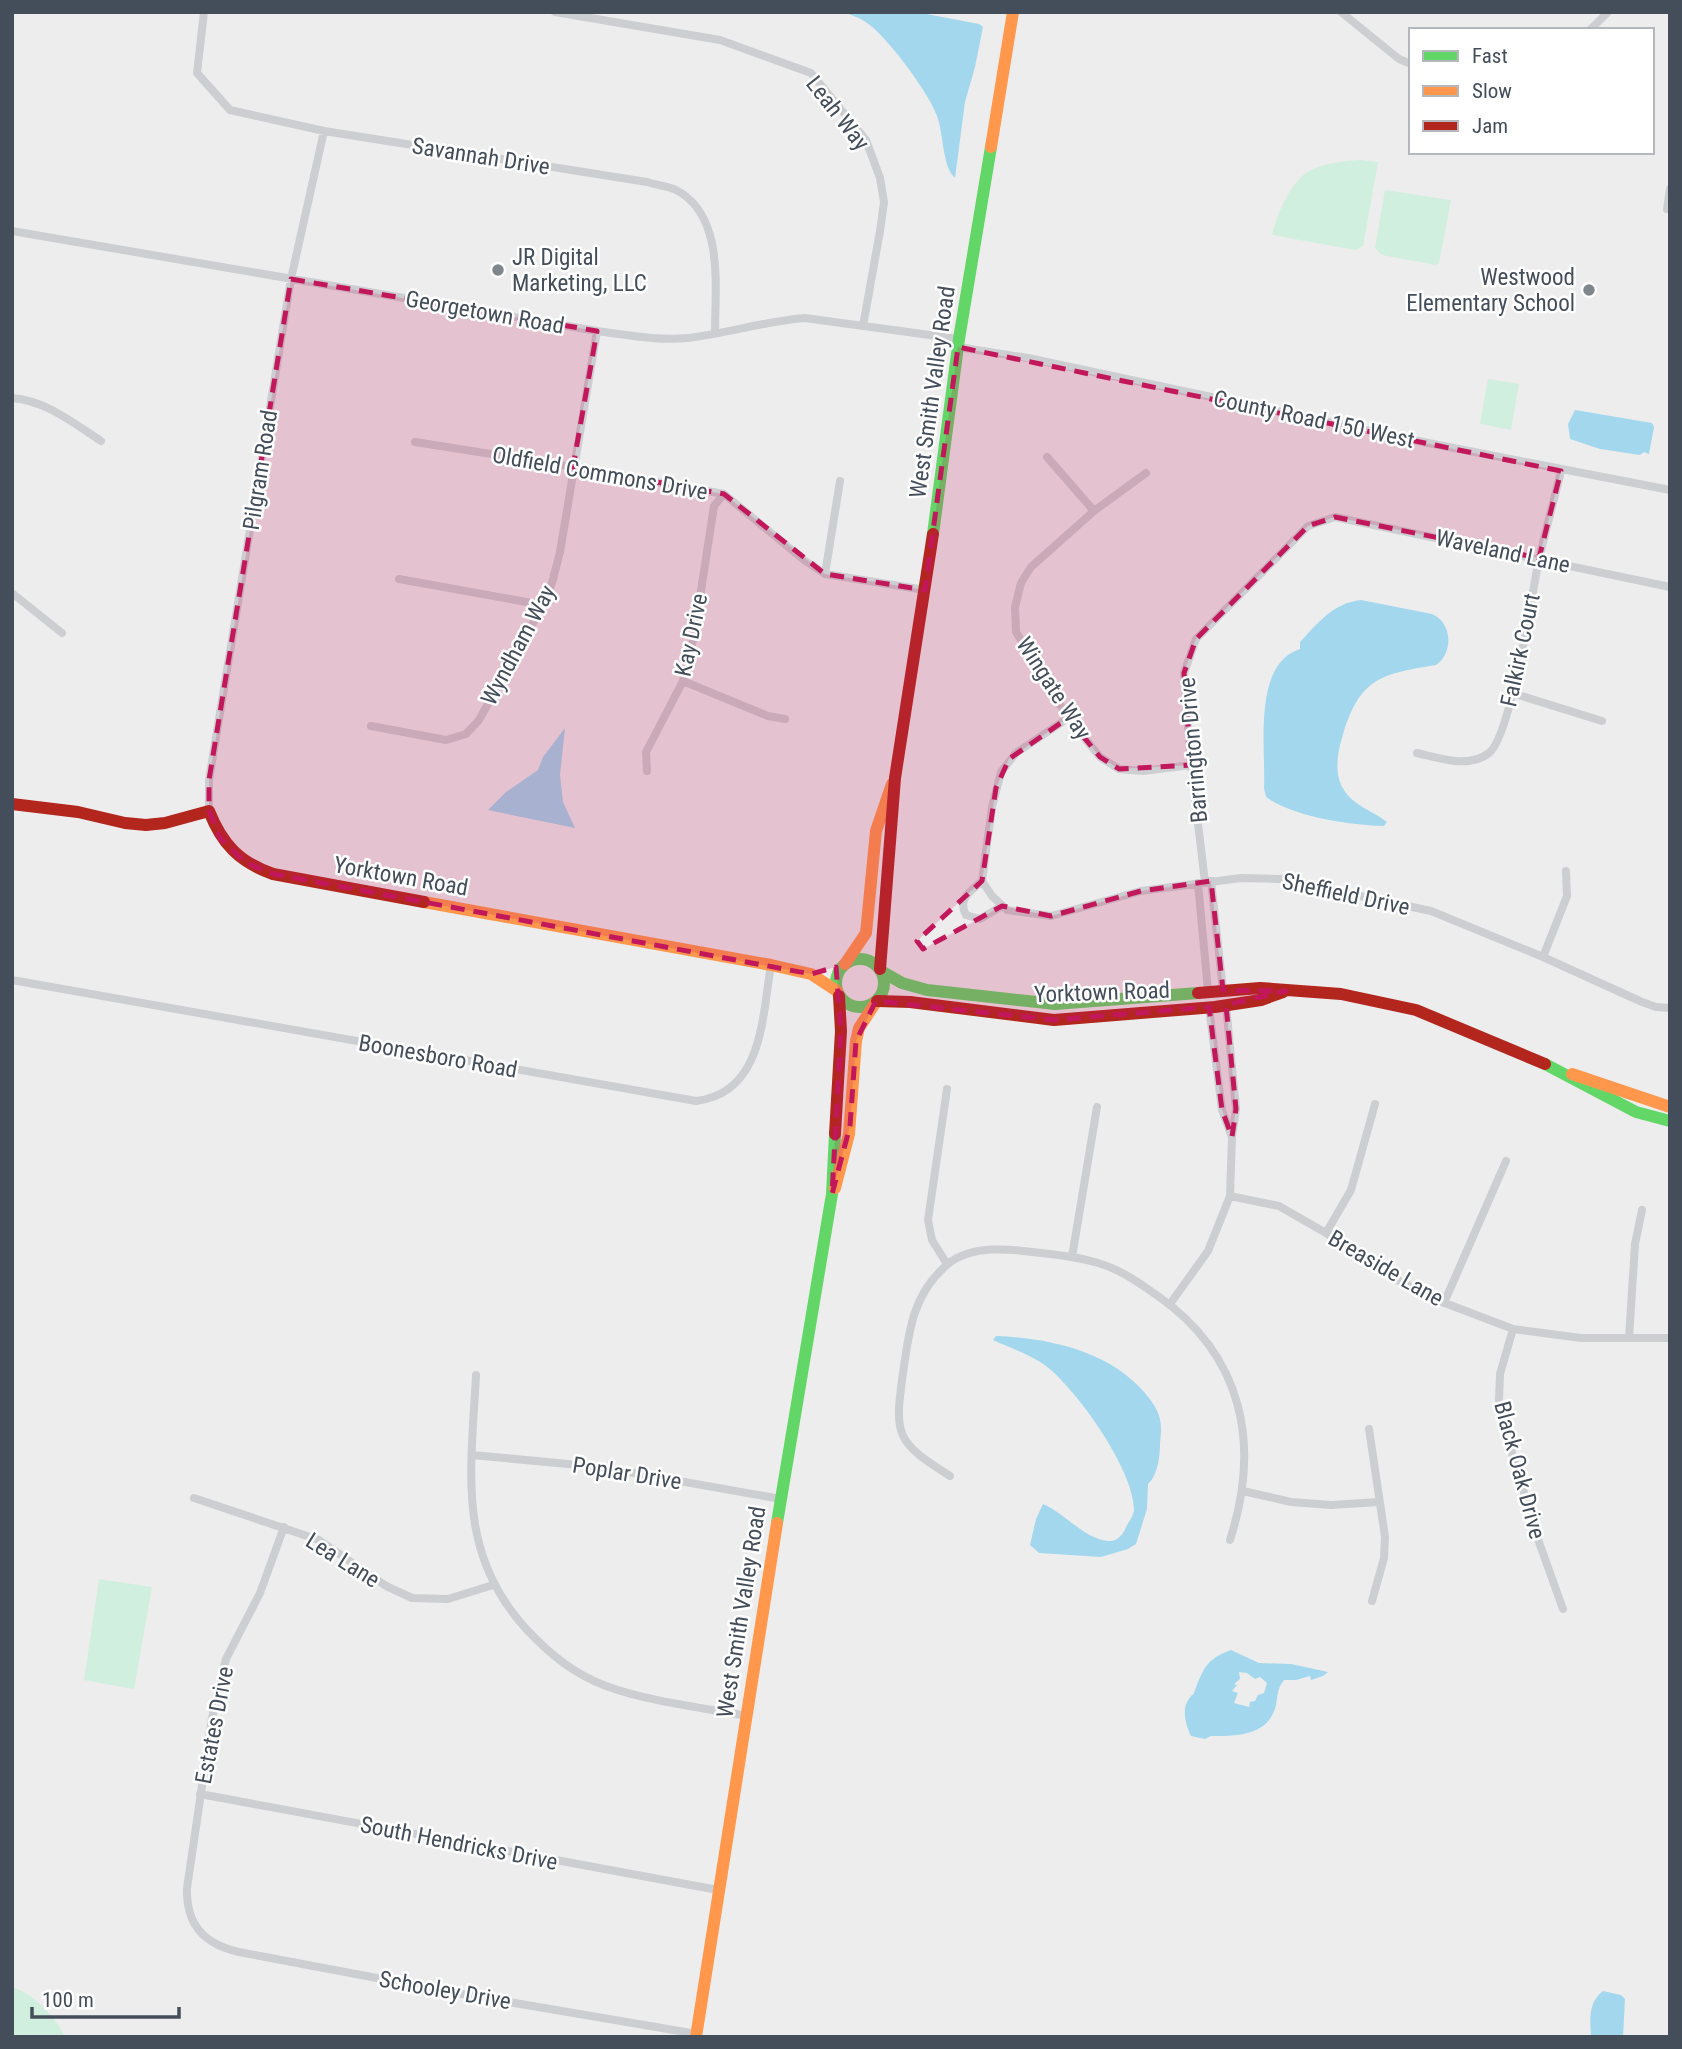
<svg xmlns="http://www.w3.org/2000/svg" width="1682" height="2049" font-family="'Roboto Condensed',sans-serif">
  <rect width="100%" height="100%" fill="#eeeded"/>
  <path fill="#d0efdf" d="M1360,160L1378,162L1363,246L1356,250L1272,235C1277,215 1289,185 1306,173C1321,163 1343,161 1360,160Z
    M1385,190L1451,200L1439,263L1436,265L1382,255L1375,248Z
    M1488,379L1519,384L1511,430L1480,424Z
    M99,1579L152,1587L134,1689L84,1680Z
    M12,1987C32,1993 56,2017 65,2037H12Z"/>
  <path fill="#a3d7ee" fill-rule="evenodd" d="M844,12H916L979,24L983,27L975,67L965,102L955,178C942,166 944,135 937,116C930,94 884,32 864,21C858,17 850,15 844,12Z
    M1575,410L1652,423L1654,427L1649,454L1644,452L1640,455L1600,449L1570,439L1568,424Z
    M1361,600L1432,614C1452,622 1454,653 1436,665C1379,674 1359,679 1342,738C1337,754 1334,775 1344,790C1354,806 1373,811 1387,822L1384,826C1350,825 1294,817 1266,797L1264,788C1266,748 1252,664 1300,649V642C1318,623 1333,603 1361,600Z
    M565,728L560,775L563,802L575,828L488,810L506,792L538,770L543,757Z
    M996,1336C1049,1338 1109,1351 1145,1393C1150,1399 1157,1408 1159,1416C1162,1424 1161,1435 1160,1443C1160,1456 1158,1475 1148,1484L1147,1509L1136,1544L1128,1549L1101,1557L1039,1553L1030,1545L1036,1519L1043,1504C1065,1513 1084,1539 1108,1541C1118,1542 1124,1533 1127,1525C1130,1520 1133,1516 1134,1511C1135,1471 1077,1390 1046,1366C1032,1355 1010,1348 993,1340Z
    M1231,1650L1259,1663L1291,1664L1328,1672L1323,1676L1311,1680L1310,1676L1296,1680H1284C1277,1689 1278,1695 1276,1705C1269,1736 1236,1736 1211,1736L1205,1739L1191,1736C1186,1726 1181,1708 1189,1699C1194,1691 1192,1699 1195,1690C1204,1667 1207,1659 1231,1650ZM1239,1672L1247,1673L1255,1679L1260,1677L1267,1683L1264,1693L1258,1695L1255,1701L1250,1702L1249,1707L1234,1703L1238,1693L1232,1691L1237,1685L1234,1684L1240,1679Z
    M1603,1991L1621,1995L1625,1999L1623,2037H1591C1590,2020 1588,2002 1603,1991Z"/>
  <g fill="none" stroke-linecap="round" stroke-linejoin="round">
    <path stroke="#ccced1" stroke-width="8" d="M204,12L197,73L230,110L324,131L647,182C656,185 666,186 674,189C725,213 715,287 715,333
      M555,12L720,40L811,73L866,140L880,178L884,202L880,231L863,326
      M1341,12L1399,59L1411,64
      M1590,30L1608,12
      M1667,209L1670,189
      M12,231L597,331C628,335 658,341 688,338C728,333 766,321 805,318L959,339
      M958,347L1028,358L1423,442L1670,490
      M12,398C45,400 75,424 101,441
      M415,442L573,467L724,494L804,560L825,574L925,590
      M1047,457L1094,511
      M1146,473L1094,511L1031,567L1021,583L1015,607L1016,632L1068,718L1100,757L1119,769L1143,771L1191,765
      M825,574L840,481
      M399,579L543,605
      M12,593L62,633
      M683,681L768,716L785,719
      M1512,693L1602,721
      M1068,718L1016,753L1001,772L992,807L982,881L992,896L1007,910L1051,916L1141,891L1241,878L1280,879L1431,911L1543,957L1642,1002L1656,1007L1670,1008
      M371,726L446,740L466,734L479,720L543,605L552,583L560,552L597,331
      M1417,753C1439,758 1468,769 1489,753C1511,736 1532,593 1539,559C1546,529 1554,500 1561,471
      M647,771L646,752L683,681L694,636L714,506L724,494
      M209,811V780L291,279L324,131
      M982,881C971,891 957,899 966,915L980,919L1002,906
      M1211,881L1223,990
      M1205,882L1191,765L1184,673L1196,639L1308,526L1335,517L1670,587
      M1198,883L1208,991
      M1543,957L1567,896L1566,871
      M12,980L696,1101C763,1093 762,1018 771,965
      M1209,1007L1222,1110L1231,1135
      M947,1089L928,1220L932,1240L947,1264
      M1230,1196L1279,1206L1326,1233L1384,1273L1437,1300L1513,1329L1581,1338H1670
      M1326,1233L1351,1190L1375,1104
      M1072,1257L1097,1107
      M1444,1303L1506,1161
      M1170,1304L1208,1251L1230,1196L1232,1137L1236,1109L1226,1005
      M1513,1329L1500,1374L1499,1399L1503,1424L1540,1545L1563,1609
      M1629,1338L1635,1244L1642,1210
      M476,1375C471,1472 456,1554 528,1631C551,1655 574,1674 606,1686C650,1702 700,1707 746,1716
      M1369,1429L1385,1537L1384,1558L1372,1601
      M472,1455L600,1467L781,1499
      M950,1476C896,1442 894,1436 903,1373C909,1330 913,1293 948,1264C972,1244 1012,1249 1041,1253C1060,1255 1079,1257 1098,1263C1120,1269 1139,1283 1158,1296C1243,1356 1261,1444 1230,1540
      M1243,1491L1291,1502L1331,1505L1379,1502
      M194,1498L319,1540L386,1586L412,1598L448,1599L493,1585
      M284,1527L260,1593L226,1659L212,1718L187,1888C186,1925 204,1944 239,1952L462,1994L697,2034
      M200,1794L718,1890"/>
    <path stroke="#63d668" stroke-width="12" d="M933,534L959,339L991,147
      M836 983a24 24 0 1 1 48 0a24 24 0 1 1-48 0Z
      M881,971L902,983L927,990L1055,1004L1198,993
      M1545,1064L1636,1112L1670,1121
      M777,1523L832,1194L835,1134"/>
    <path stroke="#ff974d" stroke-width="12" d="M991,147L1013,12
      M424,902L771,965L811,974L837,991
      M845,964L866,933L876,831L892,784
      M1572,1074L1670,1107
      M835,1188L849,1134L856,1041L859,1028L876,1002
      M696,2037L777,1523"/>
    <path stroke="#b3261e" stroke-width="12" d="M12,804L78,812L125,823L146,825L165,823L209,811C222,844 239,862 273,874L424,902
      M880,969L895,778L933,534
      M1198,993L1260,988L1341,994L1416,1010L1545,1064
      M877,1001L910,1002L1054,1020L1215,1007L1261,1000L1283,992
      M835,1134L841,1031L839,996"/>
  </g>
  <path fill="#c2185b" fill-opacity="0.2" stroke="#c2185b" stroke-width="5" stroke-dasharray="14 9" stroke-linejoin="round" d="M291,279L597,331L573,467L724,494L825,574L925,590L958,347L1561,471L1539,558L1335,517L1308,526L1196,639L1184,673L1191,765L1119,769L1100,757L1068,718L1009,759L996,788L982,881L917,941L923,949L1002,906L1051,916L1141,891L1211,881L1223,990L1286,991L1226,1005L1236,1109L1232,1137L1222,1110L1209,1007L1054,1020L876,1001L856,1041L850,1126L832,1194L841,1031L836,967L811,974L273,874L244,862L220,838L209,811V780Z"/>
  <g fill="#80868e" stroke="#fff" stroke-width="2.5">
    <circle cx="498" cy="270" r="7"/>
    <circle cx="1589" cy="290" r="7"/>
  </g>
  <g text-anchor="middle" stroke-width="5" stroke-linejoin="round" paint-order="stroke">
    <g font-size="23" fill="#444e5b" stroke="#fff">
      <text transform="translate(838 113) rotate(52)" y="8">Leah Way</text>
      <text transform="translate(481 156) rotate(9)" y="8">Savannah Drive</text>
      <text transform="translate(485 312) rotate(10)" y="8">Georgetown Road</text>
      <text transform="translate(932 392) rotate(-82)" y="8">West Smith Valley Road</text>
      <text transform="translate(1314 419) rotate(12)" y="8">County Road 150 West</text>
      <text transform="translate(260 470) rotate(-81)" y="8">Pilgram Road</text>
      <text transform="translate(600 473) rotate(10)" y="8">Oldfield Commons Drive</text>
      <text transform="translate(1503 551) rotate(12)" y="8">Waveland Lane</text>
      <text transform="translate(691 635) rotate(-78)" y="8">Kay Drive</text>
      <text transform="translate(518 645) rotate(-62)" y="8">Wyndham Way</text>
      <text transform="translate(1520 650) rotate(-78)" y="8">Falkirk Court</text>
      <text transform="translate(1054 688) rotate(57)" y="8">Wingate Way</text>
      <text transform="translate(1193 750) rotate(-95)" y="8">Barrington Drive</text>
      <text transform="translate(401 876) rotate(10)" y="8">Yorktown Road</text>
      <text transform="translate(1346 894) rotate(12)" y="8">Sheffield Drive</text>
      <text transform="translate(1102 992) rotate(-2)" y="8">Yorktown Road</text>
      <text transform="translate(438 1056) rotate(10)" y="8">Boonesboro Road</text>
      <text transform="translate(1386 1268) rotate(30)" y="8">Breaside Lane</text>
      <text transform="translate(1520 1470) rotate(75)" y="8">Black Oak Drive</text>
      <text transform="translate(627 1473) rotate(9)" y="8">Poplar Drive</text>
      <text transform="translate(343 1560) rotate(32)" y="8">Lea Lane</text>
      <text transform="translate(741 1612) rotate(-81)" y="8">West Smith Valley Road</text>
      <text transform="translate(214 1725) rotate(-79)" y="8">Estates Drive</text>
      <text transform="translate(459 1843) rotate(11)" y="8">South Hendricks Drive</text>
      <text transform="translate(445 1990) rotate(10)" y="8">Schooley Drive</text>
    </g>
    <g font-size="23" fill="#444e5b" stroke="#fff" text-anchor="start">
      <text x="512" y="265">JR Digital<tspan x="512" dy="26">Marketing, LLC</tspan></text>
      <text x="1575" y="285" text-anchor="end">Westwood<tspan x="1575" dy="26">Elementary School</tspan></text>
    </g>
  </g>
  <rect width="1682" height="2049" fill="none" stroke="#444e5b" stroke-width="28"/>
  <rect x="1409" y="28" width="245" height="126" fill="#ffffff" stroke="#b4b8bd" stroke-width="2"/>
  <rect x="1423" y="51" width="35" height="10" fill="#63d668" stroke="#b4b8bd" stroke-width="2"/>
  <text x="1472" y="63" font-size="21" fill="#444e5b">Fast</text>
  <rect x="1423" y="86" width="35" height="10" fill="#ff974d" stroke="#b4b8bd" stroke-width="2"/>
  <text x="1472" y="98" font-size="21" fill="#444e5b">Slow</text>
  <rect x="1423" y="121" width="35" height="10" fill="#b3261e" stroke="#b4b8bd" stroke-width="2"/>
  <text x="1472" y="133" font-size="21" fill="#444e5b">Jam</text>
  <path d="M32 2007v10h147v-10" fill="none" stroke="#444e5b" stroke-width="3.5"/>
  <text x="42" y="2007" font-size="21" fill="#444e5b" stroke="#ffffff" stroke-width="5" paint-order="stroke">100 m</text>
</svg>
